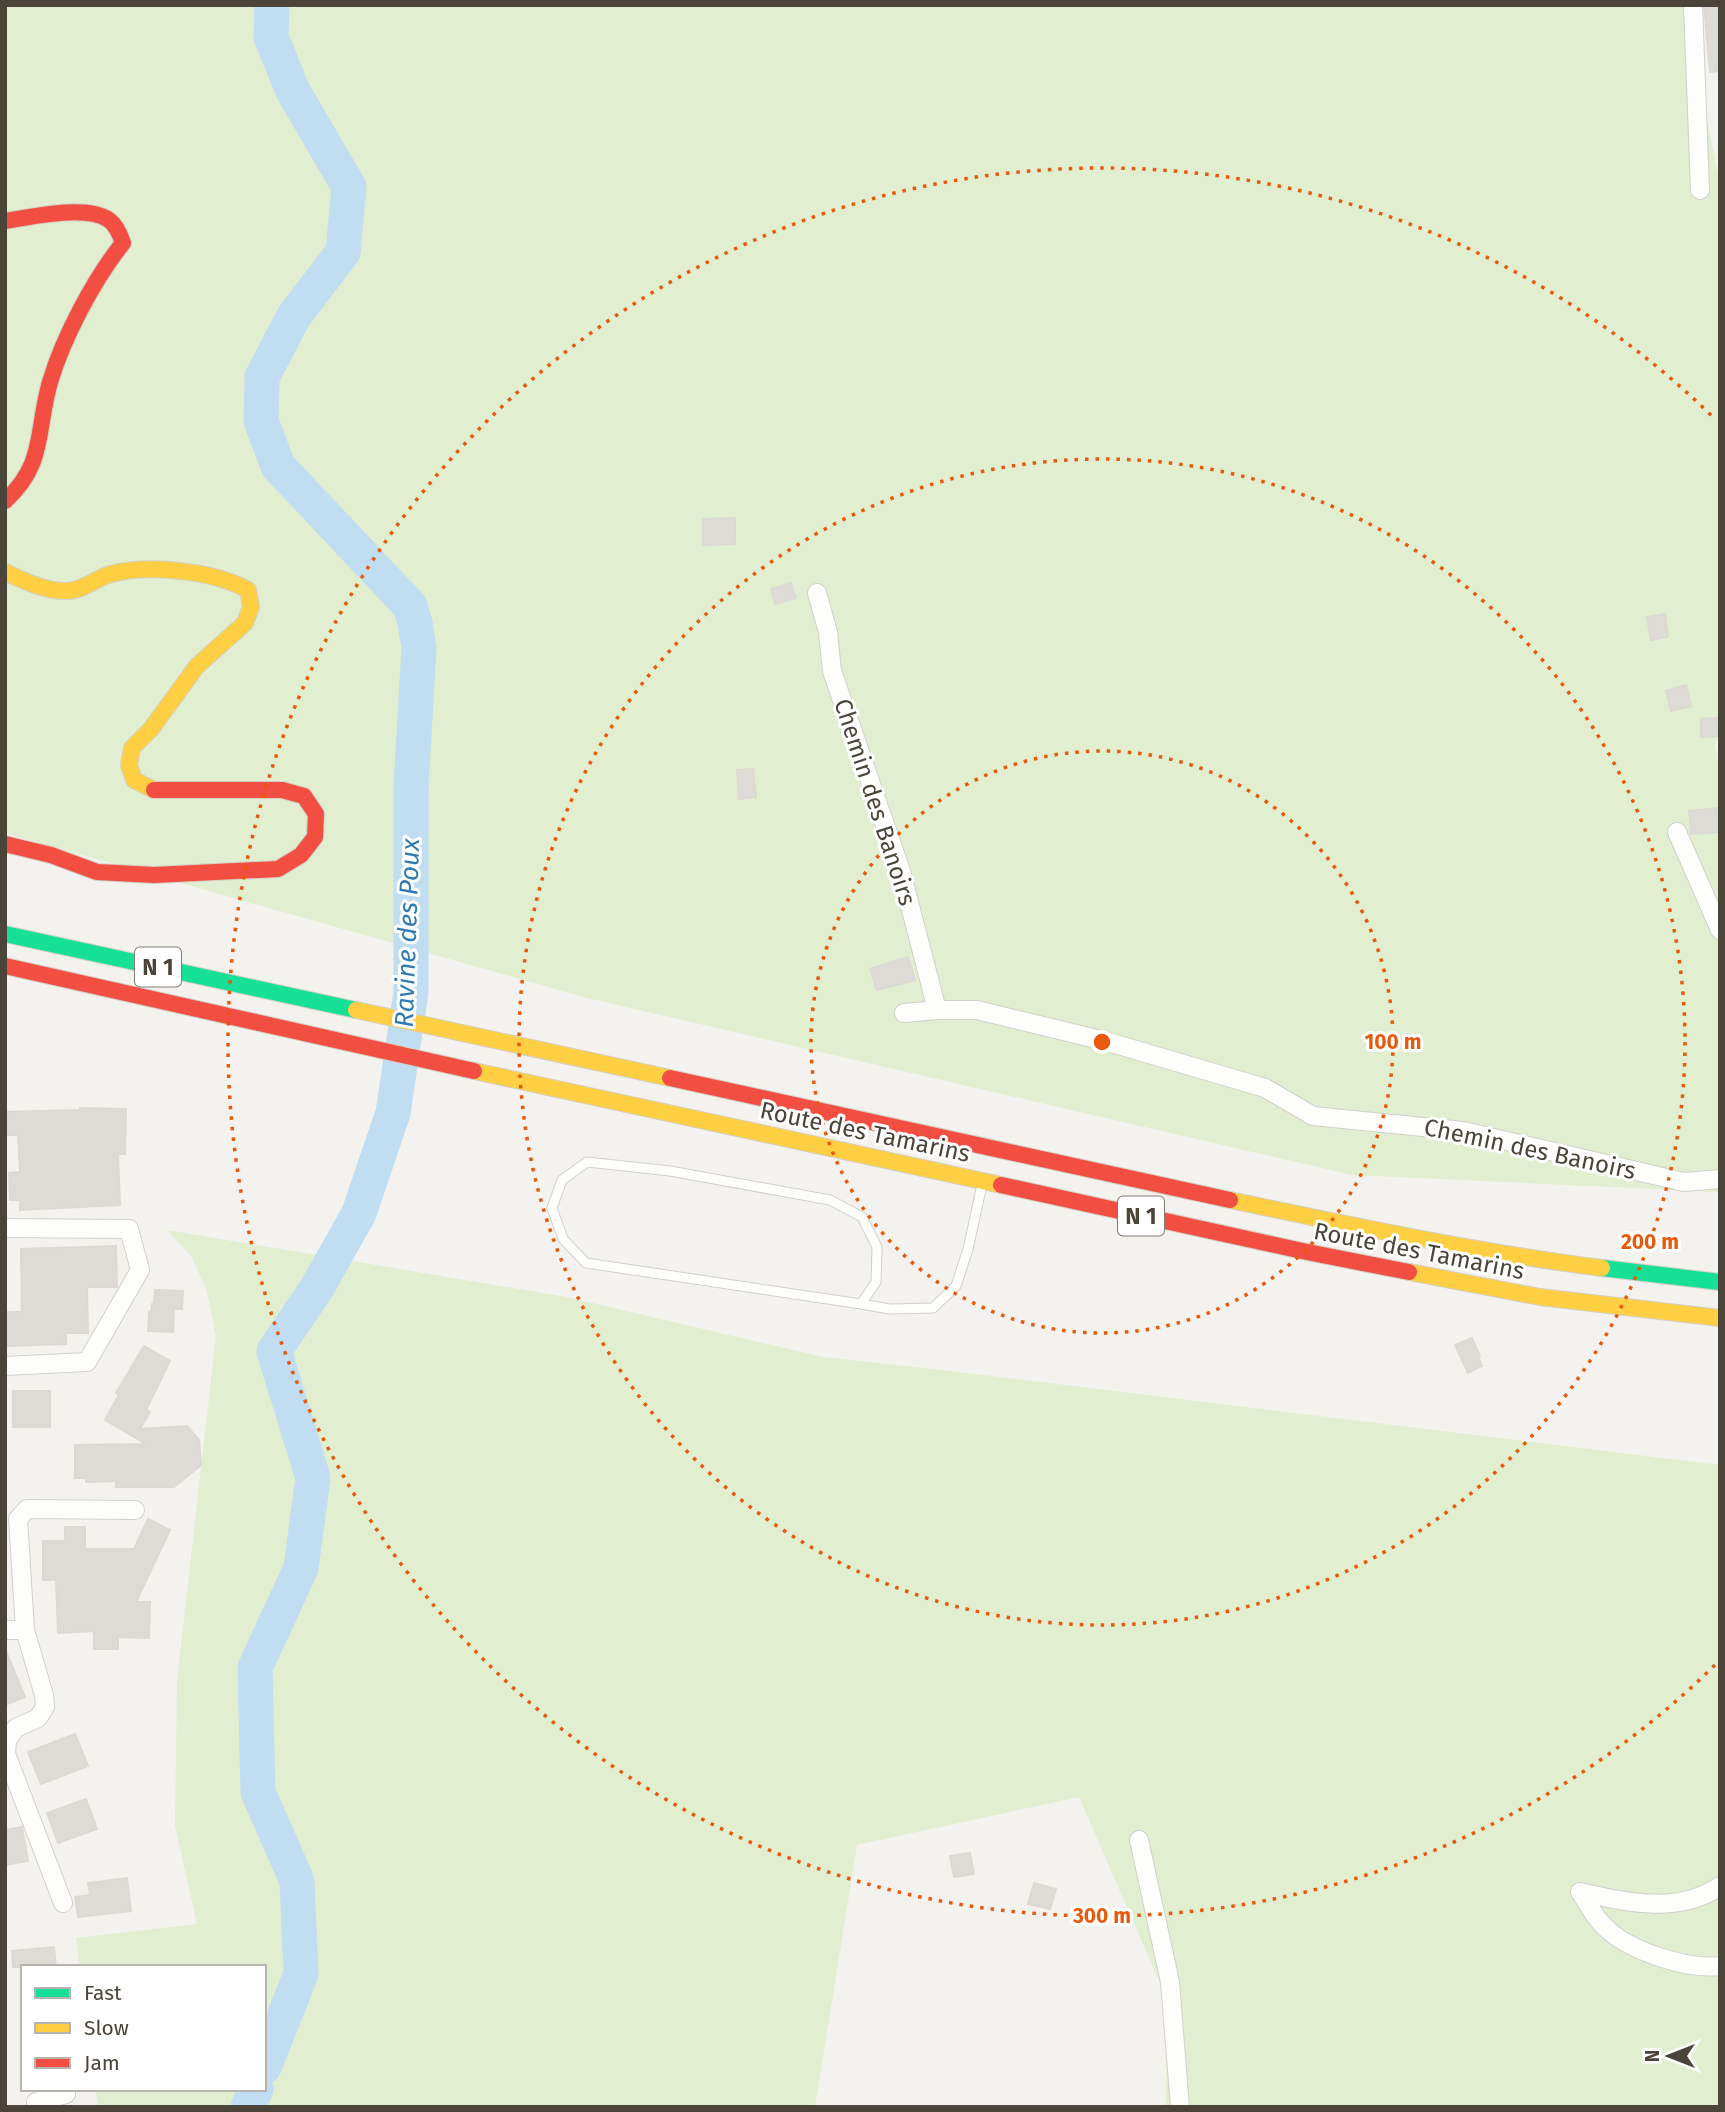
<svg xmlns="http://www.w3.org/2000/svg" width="1725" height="2112" font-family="'Fira Sans',sans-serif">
  <rect width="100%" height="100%" fill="#f4f2ee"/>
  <path fill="#e1eecf" d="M5,5H1684L1720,185V729L1715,745L1720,775V1192L1352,1175L583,997L5,833Z
    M167,1230L567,1297L823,1357L942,1370L1720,1465V2107H1166L1167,1999L1079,1797L857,1845L815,2107H98L95,2089H264V1967H80L76,1938L197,1924L175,1826L177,1680L216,1336L206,1288L191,1256Z"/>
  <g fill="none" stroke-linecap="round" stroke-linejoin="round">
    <path stroke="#c0ddf1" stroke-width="35" d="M264,2067L301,1974L297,1881L258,1792L255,1668L301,1568L313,1478L274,1351L317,1288L359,1213L393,1113L411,992V787L419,648L415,623L410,606L278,466L261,421L262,377L294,316L343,252L349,187L293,91L271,37L272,5
      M248,2107L256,2089"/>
  </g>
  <path fill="#dedbd6" stroke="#dcd9d4" stroke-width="2" d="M1704,5H1720V71L1710,72Z
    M735,518V544L703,545V519Z
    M791,583L796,598L775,604L771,589Z
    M1665,614L1668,637L1651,640L1647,617Z
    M1686,685L1691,706L1671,711L1666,691Z
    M1718,718L1719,736L1701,737V719Z
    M753,769L756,797L739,799L737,770Z
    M1718,808L1719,832L1691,834L1689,811Z
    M908,957L915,980L877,990L870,969Z
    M80,1108L126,1109L125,1154H118L120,1205L20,1210V1200H10L9,1173L20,1172L18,1135H5V1112L80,1110Z
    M116,1246L117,1287H87L88,1333H66V1344L5,1346V1312H22L21,1249Z
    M155,1290L183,1291L182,1309H174L173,1332L148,1331L149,1312H151L152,1304H154Z
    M1472,1338L1480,1356L1478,1357L1482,1366L1468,1373L1455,1345Z
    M144,1346L170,1361L146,1410L150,1412L140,1429L187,1426L199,1440L201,1465L174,1487H116V1481L86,1482V1478H75V1445L146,1444L105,1420L119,1395L116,1393Z
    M13,1391H50V1427H13Z
    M148,1519L170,1530L136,1602H150L149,1638L118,1637V1649H94V1631L58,1633L56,1580H43V1541H65V1527H85V1549H134Z
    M5,1649L25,1697L5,1705Z
    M75,1734L88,1766L41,1784L28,1752Z
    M86,1799L97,1829L58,1843L47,1813Z
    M22,1827L28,1861L5,1865V1830Z
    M970,1853L974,1874L954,1877L950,1856Z
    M127,1878L131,1911L78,1917L75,1897L90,1895L88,1883Z
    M1034,1883L1056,1889L1050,1909L1028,1904Z
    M54,1947L56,1967H13L12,1951Z"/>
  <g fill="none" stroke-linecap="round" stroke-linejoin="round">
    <defs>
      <path id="lane" d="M587,1162L670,1171L830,1200L862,1217L877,1247L876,1282L861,1304L586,1263L563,1239L552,1208L562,1180Z
        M861,1304L890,1309L933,1308L956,1286L968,1249L982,1185"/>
      <path id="street" d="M1693,5L1700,190
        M817,593L828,632L832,671L901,871L937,1010
        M1677,832L1720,930
        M904,1013L937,1010H977L1105,1041L1265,1088L1313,1116L1463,1131L1684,1182L1720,1179
        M5,1228L129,1229L140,1270L87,1362L5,1366
        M5,1630H25
        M1139,1840L1170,1982L1180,2107
        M1720,1886C1678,1915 1626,1902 1580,1892C1588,1903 1595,1919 1606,1928C1629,1951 1688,1970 1720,1966
        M63,1903L6,1754L7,1740L16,1728L38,1718L45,1707L44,1695L25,1630L18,1519L27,1509L135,1510
        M37,2107L36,2102L66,2094"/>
      <path id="fast" d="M5,934L356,1010
        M1602,1268L1720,1282"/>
      <path id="slow" d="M5,572C24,581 45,591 66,591C83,591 96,578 111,574C150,564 214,571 248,590L251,607L245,623L197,666L151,729L132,748L129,765L134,780L154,790
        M356,1010L670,1078
        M474,1071L1001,1185
        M1230,1200C1353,1226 1477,1252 1602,1268
        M1409,1272L1540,1297L1720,1318"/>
      <path id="jam" d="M5,221C31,217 87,204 109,220C116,225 120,234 123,243C94,279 63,338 50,382C36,430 46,464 5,501
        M5,844L51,855L97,872L154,875L278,869L301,855L315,837L316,814L304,796L282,790H154
        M5,966L474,1071
        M670,1078L1230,1200
        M1001,1185L1307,1252L1409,1272"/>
    </defs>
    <use href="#lane" stroke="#d2d0cb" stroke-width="11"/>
    <use href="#street" stroke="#d2d0cb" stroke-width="20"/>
    <use href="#fast" stroke="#d3cfc5" stroke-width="18"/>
    <use href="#slow" stroke="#d3cfc5" stroke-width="18"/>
    <use href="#jam" stroke="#d3cfc5" stroke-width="18"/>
    <use href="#lane" stroke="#fdfdfc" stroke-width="9"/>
    <use href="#street" stroke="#fdfdfc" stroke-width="18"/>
    <use href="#fast" stroke="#16e098" stroke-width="16"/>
    <use href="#slow" stroke="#ffcf43" stroke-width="16"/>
    <use href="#jam" stroke="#f24e42" stroke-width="16"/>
  </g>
  <g fill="none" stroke="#e8590c" stroke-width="3.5" stroke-dasharray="3.5 7">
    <circle cx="1102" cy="1042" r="291"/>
    <circle cx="1102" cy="1042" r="583"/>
    <path d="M1715 1665A874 874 0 1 1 1715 419"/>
  </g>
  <g text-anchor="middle" stroke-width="6" stroke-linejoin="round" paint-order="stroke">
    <g fill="#fff" stroke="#817c74" stroke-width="2">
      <rect x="135" y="947.5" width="46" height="39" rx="5"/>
      <rect x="1118" y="1196.5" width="46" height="39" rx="5"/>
    </g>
    <g font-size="23" font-weight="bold" fill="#4b4439">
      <text x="158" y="975">N 1</text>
      <text x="1141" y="1224">N 1</text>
    </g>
    <g font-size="24" fill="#4b4439" stroke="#fff">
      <text transform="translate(875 802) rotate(72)" y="8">Chemin des Banoirs</text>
      <text transform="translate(865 1132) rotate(12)" y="8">Route des Tamarins</text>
      <text transform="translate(1530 1149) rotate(12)" y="8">Chemin des Banoirs</text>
      <text transform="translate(1419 1251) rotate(11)" y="8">Route des Tamarins</text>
    </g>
    <g font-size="26" font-style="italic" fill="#2e7ab2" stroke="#fff">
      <text transform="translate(407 933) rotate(-88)" y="9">Ravine des Poux</text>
    </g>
  </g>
  <circle cx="1102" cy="1042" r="10" fill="#e8590c" stroke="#fff" stroke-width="3.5"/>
  <g font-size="21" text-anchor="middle" font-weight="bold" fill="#e8590c" stroke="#fff" stroke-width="6" stroke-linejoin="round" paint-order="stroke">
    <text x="1393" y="1049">100 m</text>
    <text x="1650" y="1249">200 m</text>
    <text x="1102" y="1923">300 m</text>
  </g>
  <rect width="1725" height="2112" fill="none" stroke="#4b4439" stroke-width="14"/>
  <rect x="21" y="1965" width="245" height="126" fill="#ffffff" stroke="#b7b4b0" stroke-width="2"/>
  <rect x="35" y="1988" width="35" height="10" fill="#16e098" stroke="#b7b4b0" stroke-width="2"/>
  <text x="84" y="2000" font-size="21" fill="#4b4439">Fast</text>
  <rect x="35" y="2023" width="35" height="10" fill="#ffcf43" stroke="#b7b4b0" stroke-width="2"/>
  <text x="84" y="2035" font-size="21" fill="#4b4439">Slow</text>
  <rect x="35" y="2058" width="35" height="10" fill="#f24e42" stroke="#b7b4b0" stroke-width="2"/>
  <text x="84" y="2070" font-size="21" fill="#4b4439">Jam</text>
  <g transform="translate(1669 2056) rotate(270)" stroke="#ffffff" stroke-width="5" paint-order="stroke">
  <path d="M0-5L12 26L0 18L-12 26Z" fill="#4b4439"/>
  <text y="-10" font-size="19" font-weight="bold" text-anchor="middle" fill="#4b4439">N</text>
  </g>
</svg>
